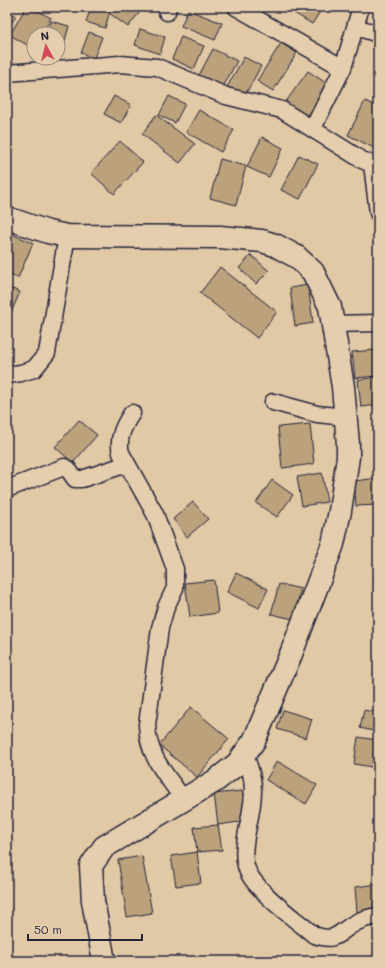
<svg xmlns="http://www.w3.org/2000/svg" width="385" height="968" font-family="Mali,sans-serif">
  <rect width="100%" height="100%" fill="#e1c9a6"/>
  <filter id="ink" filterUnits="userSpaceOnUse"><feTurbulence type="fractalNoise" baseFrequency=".025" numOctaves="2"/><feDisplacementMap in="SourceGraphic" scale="8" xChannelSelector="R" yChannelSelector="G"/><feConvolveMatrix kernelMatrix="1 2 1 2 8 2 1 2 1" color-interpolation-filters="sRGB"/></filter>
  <g filter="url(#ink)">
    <path fill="#bba27c" stroke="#22223b" d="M26,7H30L51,18L42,34H34V49L10,35Z
      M91,7L110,11L105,28L86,22Z
      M113,7H140L142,9L128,27L109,13Z
      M294,7H323L312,24L291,11Z
      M7,10L16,16L7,29Z
      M188,10L222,23L215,40L181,26Z
      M51,21L69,26L63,48L58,47V34H48Z
      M140,29L165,37L160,54L135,45Z
      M89,32L102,37L94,58L81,53Z
      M181,37L204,46L194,69L172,59Z
      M281,43L297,53L273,91L257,81Z
      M213,49L237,61L222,89L198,77Z
      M244,57L261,66L244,97L227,87Z
      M308,71L329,85L306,118L285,103Z
      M114,96L131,105L121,123L104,114Z
      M169,96L185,104L175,123L159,115Z
      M365,101L378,107V140L374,148L348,135Z
      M199,110L234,130L221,152L186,132Z
      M156,115L195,144L180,163L142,134Z
      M262,137L283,148L269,177L247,167Z
      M120,141L143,162L114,194L91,173Z
      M299,155L318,164L300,199L281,190Z
      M220,159L246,166L236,205L210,198Z
      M7,232L33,243L18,278L7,274Z
      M251,255L269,271L256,284L239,268Z
      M220,267L277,312L257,338L200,293Z
      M308,285L313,323L295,326L290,288Z
      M7,287L20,292L7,322Z
      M375,350L377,376L355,378L352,352Z
      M377,377L378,405L361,407L358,380Z
      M79,420L97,435L73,463L55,447Z
      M310,424L314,464L282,468L278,427Z
      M322,473L327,502L302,506L297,477Z
      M378,478V505L356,506L354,481Z
      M272,480L293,495L277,517L256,503Z
      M193,502L208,519L187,537L173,519Z
      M236,573L268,589L259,608L227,592Z
      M214,580L218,613L190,617L185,583Z
      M279,584L301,589L293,619L271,614Z
      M191,707L229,739L197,777L159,745Z
      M283,710L312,719L306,738L277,729Z
      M364,710L378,713V732L360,728Z
      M358,737L376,740L372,767L354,764Z
      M277,761L317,785L306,804L266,780Z
      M242,791L246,821L218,825L214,794Z
      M218,825L222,850L197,852L194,827Z
      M197,852L201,883L176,886L171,856Z
      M142,856L152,913L127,917L118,860Z
      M378,884V910L357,912L355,887Z"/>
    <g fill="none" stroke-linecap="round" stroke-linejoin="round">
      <defs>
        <path id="street" d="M236,7L343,68
          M167,12L168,7
          M356,27L378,34
          M7,73L120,64L157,67L226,96L282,110L362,160L372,164L378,213
          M313,128L343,68L361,7
          M333,324L378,323
          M7,375L21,373L34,369L47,353L67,236
          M273,402L317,414L346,417
          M132,413C124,425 117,438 121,453L155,514L175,569V588L166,607L160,628L147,725C148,757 166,774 183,799
          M7,489L64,467L68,469L75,479H82L127,464
          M244,755C269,800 232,841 249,874C261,895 296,920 314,935C339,943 337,932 357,922C363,919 371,917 378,916"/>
        <path id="secondary" d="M7,218L48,232L67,236L220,237L262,241L275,245L297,257L313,272L330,307L343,387L348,444V457L340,511L333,544L291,654L254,741L237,764L215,781L104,847L91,866L93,901L104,961"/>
      </defs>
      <use href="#street" stroke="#22223b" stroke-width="19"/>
      <use href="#secondary" stroke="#22223b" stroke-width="25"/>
      <use href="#street" stroke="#e5ceae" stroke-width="16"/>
      <use href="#secondary" stroke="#e5ceae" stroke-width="22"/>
    </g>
  </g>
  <rect width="385" height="968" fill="none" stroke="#e5ceae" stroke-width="24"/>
  <rect x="12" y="12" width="361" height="944" fill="none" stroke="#22223b" stroke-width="1.5" filter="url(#ink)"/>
  <g transform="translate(46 46) rotate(353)"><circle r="19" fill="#e5ceae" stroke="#978980"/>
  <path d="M0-3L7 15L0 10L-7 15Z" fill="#d1495b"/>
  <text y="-6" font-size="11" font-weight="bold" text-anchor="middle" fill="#22223b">N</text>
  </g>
  <path d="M28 934v6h114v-6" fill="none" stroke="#22223b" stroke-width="2"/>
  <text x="34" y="934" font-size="12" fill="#22223b" stroke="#e5ceae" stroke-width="3" paint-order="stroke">50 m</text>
</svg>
